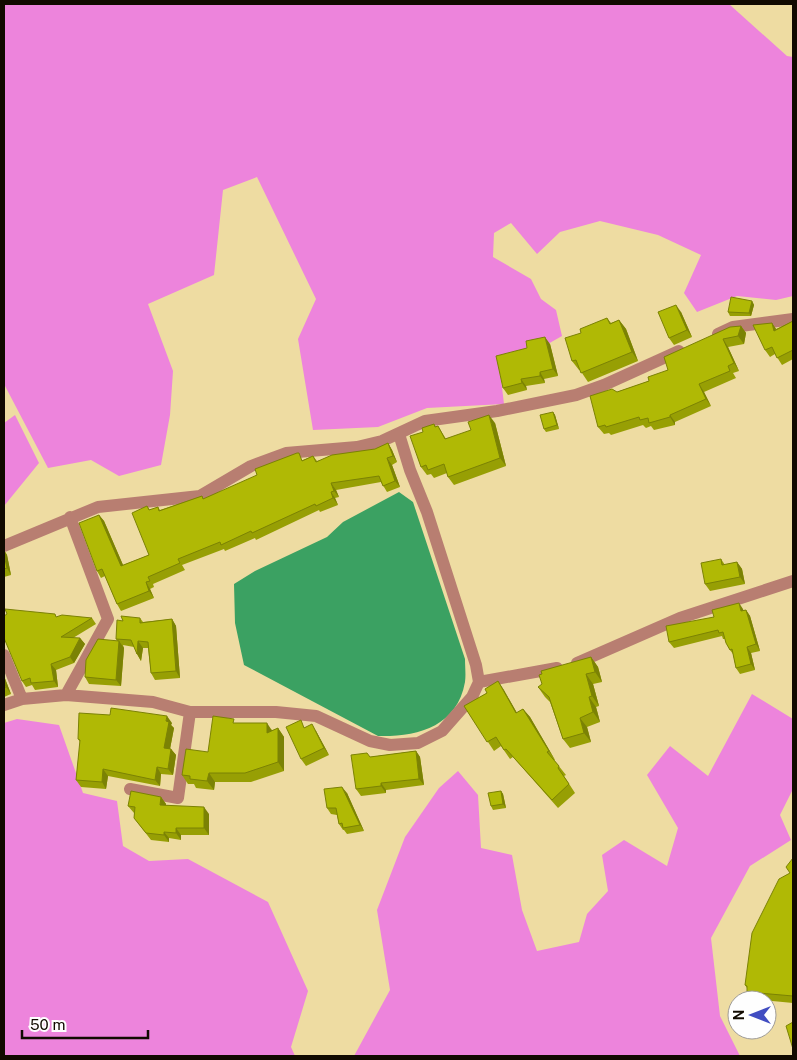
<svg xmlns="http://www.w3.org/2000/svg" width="797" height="1060" font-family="'Public Sans',sans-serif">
  <rect width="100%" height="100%" fill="#eedca2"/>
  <path fill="#ed84dc" d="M4,4H729L787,56L793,57V296L776,300L737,296L697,312L684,293L701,255L658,235L600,221L560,232L537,254L511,223L494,233L493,257L531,279L541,299L556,310L562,336L500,371L504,404L427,408L378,427L313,430L298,339L316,299L257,177L223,190L214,275L148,304L173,371L170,415L161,465L119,476L91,460L48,468L4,384Z
    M15,415L39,463L4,506V423Z
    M752,694L793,719V789L780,815L791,840L750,866L711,938L720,1016L740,1056H354L390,990L377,910L405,837L439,788L458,771L478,795L481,848L512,855L522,910L537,951L579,942L587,914L608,891L602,855L624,840L667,866L678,828L647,775L670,746L708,776Z
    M17,719L59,725L83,793L117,801L123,846L149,861L188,859L268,902L308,991L291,1047L295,1056H4V723Z"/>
  <path fill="#3ba162" d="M399,492L413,502L465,659C465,666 466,675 465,682C457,727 417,737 378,736L244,665L235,623L234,584L255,571L327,537L343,522Z"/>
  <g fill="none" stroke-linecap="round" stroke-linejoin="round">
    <path stroke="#b87e71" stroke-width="12" d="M718,334L733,327L793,319
      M4,546L98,507L200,496L251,466L286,453L357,447L382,441L425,421L497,411L576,395L604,385L679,351
      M4,655L22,699
      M577,663L680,618L793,581
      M479,682L557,668
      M66,695L108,619L70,517
      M4,705L22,699L66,695L153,702L190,712H276L316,716L370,741L390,745L418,743L442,731L472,697L479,682L476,665L427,512L410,470L399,434
      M130,789L178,798L190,712"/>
  </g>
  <path fill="#979f04" d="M752,301L754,305L751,316H730L728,312Z
    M681,312L692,337L674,345L669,338Z
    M607,318L611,323L619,320L626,329L638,361L588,382L580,370H579L572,361L581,333Z
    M793,321V359L782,365L775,354L770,357L765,350L772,323L776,329Z
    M741,326L746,333L744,344L728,347L739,371L733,373L736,378L704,392L711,406L675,422V425L654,430L651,426L646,428L643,425L611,435L609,433L604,434L598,427L617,392L649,381Z
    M550,344L558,376L544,379L545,383L526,386L527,390L508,395L503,388Z
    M553,412L555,415L559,429L546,432L544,429Z
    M495,423L506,466L454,485L448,477L447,473L434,478L431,474L427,475L421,467L423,432L434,424L436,427L438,426L446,439Z
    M388,443L392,450L397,462L392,465L400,487L387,492L381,482L336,490L339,497L335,498L338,505L320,512L319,510L256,540L255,538L225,551L224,549L182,565L185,570L153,584L154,587L150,589L154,598L121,611L117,604L105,576L101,578L97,571L99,515L104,521L123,565L149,555L147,506L150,510L158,507L160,510L202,496L204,499L313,456L317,461L375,449Z
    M4,550L7,555L11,575L4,577Z
    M721,559L725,565L737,562L742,569L745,584L710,591L705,584Z
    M743,609V610H746L750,616L760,651L751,653L755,670L740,674L736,668L733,654L730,650L725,639H723L722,636L674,648L669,642L714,617Z
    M57,617L92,618L96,624L73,638H80L85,644L74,663L56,670L58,687L35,690L32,685L26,687L22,681Z
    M140,618L143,622L172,619L176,626L180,678L155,680L151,673L148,648H143L141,661L137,654L134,647L123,645L124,648L121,686L89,684L85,677L117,641L116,639Z
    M591,657L598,667L602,682L593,684L599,706L596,707L600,722L587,727L591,742L570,748L563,739L550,702L545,697L538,687Z
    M4,676L11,694L4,697Z
    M498,681L517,713L523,709L530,717L555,760H554L566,775L564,776L575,793L558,808L513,757L510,759L501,746L494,751L464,706L487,693Z
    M172,723L171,725L174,728L170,749H171L176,755L173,775L161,774L160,786L108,776L106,789L81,787L76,780L80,742L78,739Z
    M236,723L273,730L278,728L284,737V771L251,782H215L214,790L196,788L194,784H188L182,775L208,752Z
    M305,727L316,731L329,755L306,766L301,759Z
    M416,751L420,757L424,785L386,790V793L361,796L356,789L370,757Z
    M501,791L503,794L506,808L493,810L491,806Z
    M347,793L364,831L347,834L344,830H343L339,824L337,815L331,814L327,808Z
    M161,797L166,804V805L209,814V835H181V840L169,838V842L151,840L134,818V813L128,806Z
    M793,858V1003L752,999L747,992V988L745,985L790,873Z"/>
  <path fill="#7b8204" d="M752,301L754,305L751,316L749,313Z
    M676,305L681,312L692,337L687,330Z
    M619,320L626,329L638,361L632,352Z
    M772,323L776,329L774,331Z
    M741,326L746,333L744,344L738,336Z
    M545,337L550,344L558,376L553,369Z
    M723,339L728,347L739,371L734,363Z
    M540,372L544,379L545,383L540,376Z
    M521,379L526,386L527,390L522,383Z
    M699,384L704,392L711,406L706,399Z
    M553,412L555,415L559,429L557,425Z
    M489,415L495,423L506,466L500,458Z
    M670,415L675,422V425L670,417Z
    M388,443L392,450L397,462L393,456Z
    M387,458L392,465L400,487L395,481Z
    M331,483L336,490L339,497L334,491Z
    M331,492L335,498L338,505L333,498Z
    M99,515L104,521L126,572L121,566Z
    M4,550L7,555L11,575L7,568L4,555Z
    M737,562L742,569L745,584L740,577Z
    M146,582L150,589L154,598L149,591Z
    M739,603L743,609L745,617L741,611Z
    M746,610L750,616L760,651L756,644Z
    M172,619L176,626L180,678L176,671Z
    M80,638L85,644L74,663L70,657Z
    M119,641L124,648L121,686L116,680Z
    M138,641L143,648L141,661L137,654Z
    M747,647L751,653L755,670L751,664Z
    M591,657L598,667L602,682L595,672Z
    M51,664L56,670L58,687L54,681Z
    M586,674L593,684L599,706L592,696Z
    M4,676L11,694L6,687L4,681Z
    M498,681L504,690L522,722L516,713Z
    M589,697L596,707L600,722L593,712Z
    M523,709L530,717L555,760L549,751Z
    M167,716L172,723L171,725L174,728L169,754L164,748L166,721Z
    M580,718L587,727L591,742L584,733Z
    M267,723L273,732L267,733Z
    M312,724L316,731L329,755L324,748Z
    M278,728L284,737V771L278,762Z
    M171,749L176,755L173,775L168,769Z
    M416,751L420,757L424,785L419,779Z
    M157,767L161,774L160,786L155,780Z
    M103,769L108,776L106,789L102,782Z
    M209,773L215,782L214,790L207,781Z
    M381,783L386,790V793L381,786Z
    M342,787L347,793L364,831L360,825Z
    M501,791L503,794L506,808L503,804Z
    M161,797L166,804L165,812L160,805Z
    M204,807L209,814V835L204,828Z
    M176,828L181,835V840L176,833Z
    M164,832L169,838V842L164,835Z"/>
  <path fill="#b0b905" stroke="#7b8204" d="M731,297L752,301L749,313L728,312Z
    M676,305L687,330L669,338L658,312Z
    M607,318L610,324L619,320L632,352L581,373L576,360L572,361L565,338L581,333L580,329Z
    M793,321V350L777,358L772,347L765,350L753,325L772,323L774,331Z
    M741,326L738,336L723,339L734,363L728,366L730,371L699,384L706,399L670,415V417L649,423L648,418L640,420L639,417L606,427L605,425L598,427L590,396L612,389L617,392L649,381L648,377L668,370L664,357L730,327Z
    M545,337L553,369L540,372V376L521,379L522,383L503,388L496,356L527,348L526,341Z
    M553,412L557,425L544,429L540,415Z
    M489,415L500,458L448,477L444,464L428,470L426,465L421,467L410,436L423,432L422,428L434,424L435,427L438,426L445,439L471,430L468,422Z
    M388,443L393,456L387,458L395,481L383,486L379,476L331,483L334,491L331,492L333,498L316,506L315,504L252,533L251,531L221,545L220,542L178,559L180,563L148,577L150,581L146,582L149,591L117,604L102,569L97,571L79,523L99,515L121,566L149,555L132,513L147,506L149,510L158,507L159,511L202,496L203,499L257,475L255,469L297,453H299L302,461L313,456L316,462L332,455L375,449Z
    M4,555L7,568L4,569Z
    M721,559L722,565L737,562L740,577L705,584L701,563Z
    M739,603L741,611L746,610L756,644L747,647L751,664L736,668L732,649L730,650L726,643L723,632L719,633L718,630L669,642L666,626L714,617L712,610Z
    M5,609L55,614L56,617L62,615L92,618L61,637L80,638L70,657L51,664L54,681L31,683L30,678L22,681L4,638V616L7,614Z
    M121,616L140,618V623L172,619L176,671L151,673L148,642L138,641L137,654L131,640L116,639L117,620L123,621Z
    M98,639L119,641L116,680L85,677L86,660Z
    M591,657L595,672L586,674L592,696L589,697L593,712L580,718L584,733L563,739L549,697L538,687L542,684L539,675L542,674L541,671Z
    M4,681L6,687L4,688Z
    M498,681L516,713L523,709L549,751L547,752L559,766L558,768L569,784L552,800L506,749L504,750L496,737L487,742L464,706L487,693L485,689Z
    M111,708L167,716L166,721L169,722L164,748L171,749L168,769L157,767L155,780L103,769L102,782L76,780L80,740L78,739L79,713L110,715Z
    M213,716L234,719L233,723H267V733L278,728V762L245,773H209L207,781L190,779V776L182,775L186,749L208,752Z
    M301,720L304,728L312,724L324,748L301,759L286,727Z
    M416,751L419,779L381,783V786L356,789L351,755L367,753L370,757Z
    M342,787L360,825L343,828L342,823L339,824L336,808H327L324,789Z
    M131,791L161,797L160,805L204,807V828H176V833L164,832V835L146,833L134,818L135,807L128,806Z
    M501,791L503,804L491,806L488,793Z
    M793,858V996L747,992V986L745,985L752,933L779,879L790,873L786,867Z
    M793,1022V1049L786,1026Z"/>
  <rect width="797" height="1060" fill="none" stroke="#110a00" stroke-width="10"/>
  <g transform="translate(752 1015) rotate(270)"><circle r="24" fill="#fefefe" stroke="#9f9c98"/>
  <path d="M0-4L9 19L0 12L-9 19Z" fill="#414dc1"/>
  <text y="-8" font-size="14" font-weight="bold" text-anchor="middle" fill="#110a00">N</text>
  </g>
  <path d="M22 1030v8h126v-8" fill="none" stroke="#110a00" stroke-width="2.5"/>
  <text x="30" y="1030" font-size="15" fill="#110a00" stroke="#fefefe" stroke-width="4" paint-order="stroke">50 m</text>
</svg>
